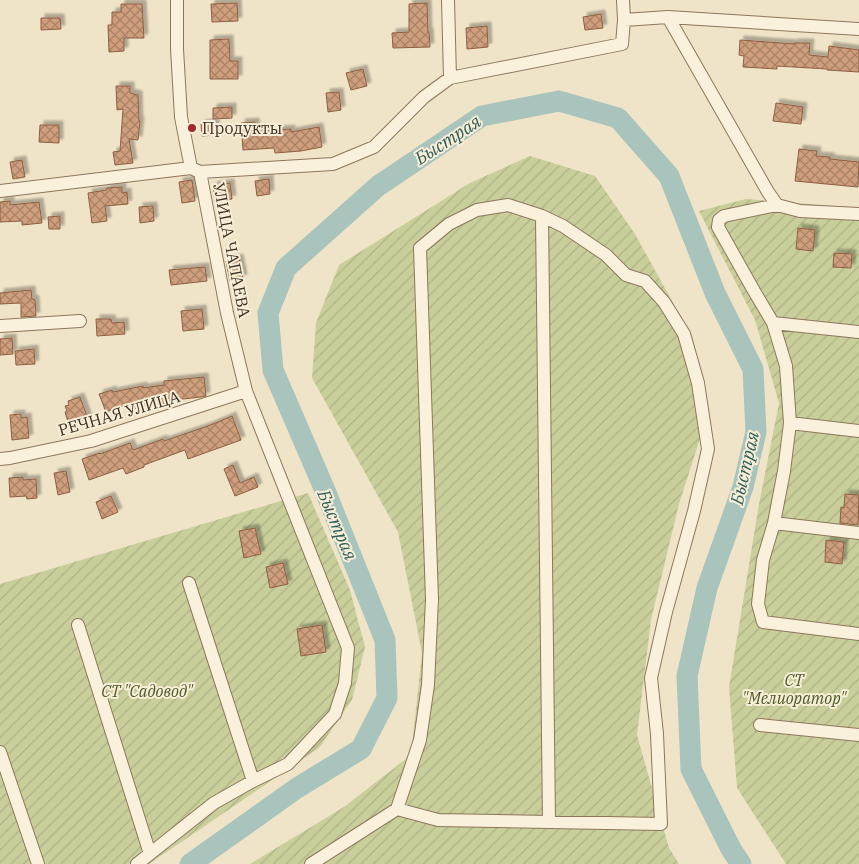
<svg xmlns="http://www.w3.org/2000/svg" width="859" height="864" font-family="'IBM Plex Serif',serif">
  <defs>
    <pattern id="garden-furrows" width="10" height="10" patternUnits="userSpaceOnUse" patternTransform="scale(1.25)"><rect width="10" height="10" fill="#c9cf9b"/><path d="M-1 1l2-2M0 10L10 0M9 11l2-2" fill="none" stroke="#aeb285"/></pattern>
    <pattern id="building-cross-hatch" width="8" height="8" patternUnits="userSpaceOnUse" patternTransform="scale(1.25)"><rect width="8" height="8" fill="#cf9f7d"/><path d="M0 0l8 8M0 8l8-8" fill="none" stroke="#a98266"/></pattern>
    <filter id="shadow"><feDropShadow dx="4" dy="-4" stdDeviation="1" flood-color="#0004"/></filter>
  </defs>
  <rect width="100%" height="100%" fill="#f0e4c8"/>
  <path fill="url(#garden-furrows)" d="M530,156L595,176L635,234L693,339L708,414L679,504L651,620L637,735L669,848L679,864H250L344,807L411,755L422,653L398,532L312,378L316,323L339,265L470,183Z
    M746,199L859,208V864H786L737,788L729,687L759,504L779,403L755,320L699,211Z
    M308,493L350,590L365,647L352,700L319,748L149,864H0V584Z"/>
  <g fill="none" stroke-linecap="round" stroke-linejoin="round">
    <path stroke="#a9c4bc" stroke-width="21" d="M190,864L297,788L361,749L387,698L385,640L324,488L273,370L268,313L286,268L378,186L482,116L559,101L618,118L669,176L715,293L753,369L756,432L743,487L707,588L687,676L691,769L731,849L741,864"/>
  </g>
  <path fill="url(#building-cross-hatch)" stroke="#8d5f41" filter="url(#shadow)" d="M237,3L238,21L212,22L211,4Z
    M427,3L428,32H429L430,47L393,48L392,33L409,32V4Z
    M121,4H142L144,38H124V51L109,52L108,25H112V12H121Z
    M601,14L603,28L585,30L583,17Z
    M41,18H60L61,29L41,30Z
    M487,26L488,47L467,49L466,28Z
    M229,39L230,61H238V79H210V40Z
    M740,40L794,44V43H810L809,55L828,57L829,46L859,50V72L827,70V69L777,66V69L743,67L744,56L739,55Z
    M363,69L367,86L351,90L346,73Z
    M116,86H130V93L138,95L139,121H140L138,140L129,139L133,163L115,165L113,152L120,151L123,109L117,110Z
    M339,92L341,110L328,112L326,93Z
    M776,103L803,107L801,124L773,121Z
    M232,107V118L213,119V108Z
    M255,122L256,132L291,129V132L319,127L322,147L301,151L275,153L274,148L243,150L241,123Z
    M215,123L216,135L202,136L201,124Z
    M40,125H59V143L39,142Z
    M799,149L817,151L816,156L830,157V159L859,162L858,187L795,181Z
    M22,160L25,177L13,179L10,162Z
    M269,179L270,194L257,196L255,181Z
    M192,180L195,201L182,203L179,182Z
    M230,183L232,199L215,202L213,186Z
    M122,187V193L127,192L128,204L105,206L107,221L92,223L88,193L107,190V188Z
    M10,201V205L39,202L42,223L22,225V221L0,222V202Z
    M153,206L154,221L140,223L139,207Z
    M60,216V229H49L48,217Z
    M798,228L815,230L813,251L796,249Z
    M834,253L852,254L851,268L833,267Z
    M239,258L243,278L230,281L226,261Z
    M205,267L207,281L171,285L169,270Z
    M31,290L32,299L35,300L36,316L21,317V303L0,304V293Z
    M202,309L204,329L183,331L181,311Z
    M96,319H111L112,323L124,322L125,334L97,336Z
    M12,338L13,354L0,355V339Z
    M34,349L35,364L16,365L15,351Z
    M204,377L206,396L201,397L174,400V403L160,405V403L133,409L132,403L106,412L99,394L112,390L113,392L143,386V388L164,385V381Z
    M80,397L88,419L69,425L65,412L67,411L65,406L69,405L68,401Z
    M21,414V418L27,417L29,438L12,440L10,415Z
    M232,416L241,440L188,459L185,450L144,465V467L126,474L123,468L89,480L82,459L100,453V454L130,443L133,450L163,439L164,441L208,426Z
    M233,465L240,483L254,477L258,487L235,496L224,469Z
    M66,471L70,492L58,495L54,473Z
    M23,477V480L36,479L37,498L27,499L26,496L10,497L9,478Z
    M845,494L859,495L858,525L840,523L841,507L844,508Z
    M111,496L118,512L102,519L96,502Z
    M255,528L261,554L244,558L239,531Z
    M826,540L844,542L842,564L825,562Z
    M283,563L288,584L270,588L266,567Z
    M322,625L326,652L301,656L297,629Z"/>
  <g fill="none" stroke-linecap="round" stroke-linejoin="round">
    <defs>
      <path id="minor" d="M448,0L450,78
        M668,17L768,192L777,205
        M624,20L668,17L859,29
        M200,172L333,164L374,147L424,97L450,78L622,44L624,20L623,0
        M0,191L191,168
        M859,214L800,211L777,205L724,216L719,220L718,227L754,291L773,323L786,366L790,423L784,471L774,523L763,560L758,604L763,622L859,634
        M542,216L549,822
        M773,323L859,332
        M0,326L80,321
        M790,423L859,431
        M0,459L10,458L91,441L246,391
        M774,523L859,533
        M189,583L253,781
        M78,625L150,854
        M760,725L859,735
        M0,752L38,864
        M137,864L214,803L253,781L288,764L335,714L345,683L348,648L246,391L227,313L200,172L191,168L181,117L177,49V0
        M311,864L397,809L438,820L661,824L657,734L651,678L666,612L694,511L708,449L698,383L684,334L664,302L645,281L626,275L606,255L563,226L542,216L508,205L477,210L449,224L420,248L432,599L428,685L420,740L397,809"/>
    </defs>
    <use href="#minor" stroke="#8d765c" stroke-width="14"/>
    <use href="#minor" stroke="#faf1dc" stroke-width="12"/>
  </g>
  <circle fill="#9e2a2b" stroke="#f7eed8" stroke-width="2" cx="192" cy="128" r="5"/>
  <g text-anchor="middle" stroke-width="4" stroke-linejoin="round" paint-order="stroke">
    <g font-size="16" fill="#3d2e20" stroke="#f7eed8" text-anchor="start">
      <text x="202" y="134">Продукты</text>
    </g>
    <g font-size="16" fill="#3d2e20" stroke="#f7eed8">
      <text transform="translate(232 250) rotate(79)" y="6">УЛИЦА ЧАПАЕВА</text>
      <text transform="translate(119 413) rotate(-16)" y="6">РЕЧНАЯ УЛИЦА</text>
    </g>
    <g font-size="16" font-style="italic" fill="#4d5a26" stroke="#f7eed8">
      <text x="794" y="686">СТ<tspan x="794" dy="18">"Мелиоратор"</tspan></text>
      <text x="147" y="697">СТ "Садовод"</text>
    </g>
    <g font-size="18" font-style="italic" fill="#2f5d5a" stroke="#f7eed8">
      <text transform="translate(448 140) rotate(-33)" y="6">Быстрая</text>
      <text transform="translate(745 468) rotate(-77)" y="6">Быстрая</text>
      <text transform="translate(337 525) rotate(67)" y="6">Быстрая</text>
    </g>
  </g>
</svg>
